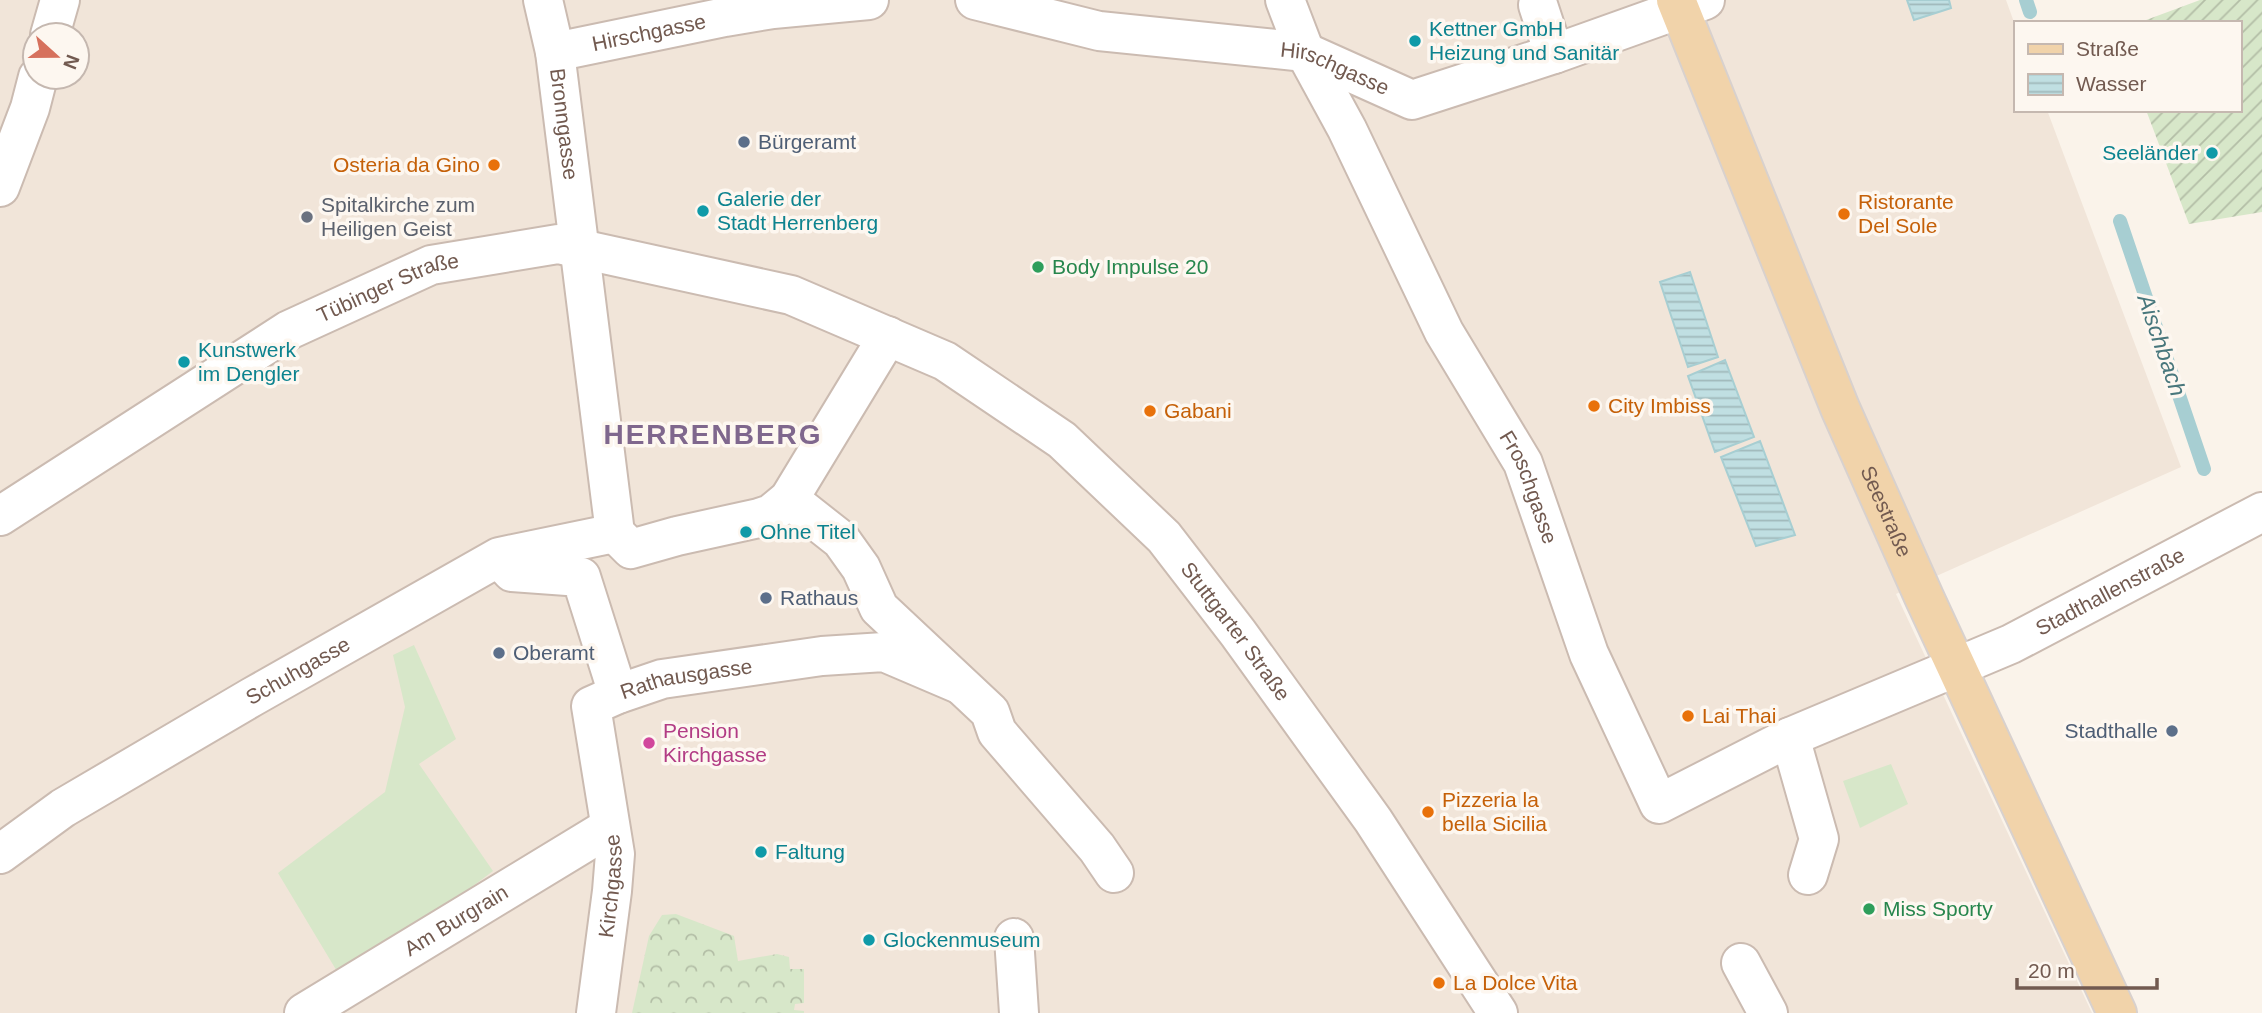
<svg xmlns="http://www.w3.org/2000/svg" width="2262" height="1013" font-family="Helvetica,sans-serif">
  <defs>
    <pattern id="forest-crowns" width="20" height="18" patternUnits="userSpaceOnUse" patternTransform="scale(1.75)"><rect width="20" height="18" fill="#d7e7c9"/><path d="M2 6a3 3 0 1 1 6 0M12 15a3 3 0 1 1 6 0" fill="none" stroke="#b3bea6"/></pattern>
    <pattern id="garden-furrows" width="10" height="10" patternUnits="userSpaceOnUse" patternTransform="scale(1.75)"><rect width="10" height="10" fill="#d7e7c9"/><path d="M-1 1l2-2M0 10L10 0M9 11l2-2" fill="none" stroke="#b3bea6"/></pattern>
    <pattern id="water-rules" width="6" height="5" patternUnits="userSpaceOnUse" patternTransform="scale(1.75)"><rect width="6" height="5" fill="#c0dfe2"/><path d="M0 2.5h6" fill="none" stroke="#a0b8ba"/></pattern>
  </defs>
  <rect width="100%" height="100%" fill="#faf3ea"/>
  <path fill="#f1e5d9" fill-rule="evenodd" d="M0,0H2006L2015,25V110H2047L2181,467L1896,594L2092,1013H0ZM35,35H77V77H35Z"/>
  <path fill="#d7e7c9" d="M414,645L456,739L419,764L493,871L344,983L278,873L385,792L405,707L393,655Z
    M1891,764L1908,804L1860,828L1843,781Z"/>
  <path fill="url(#forest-crowns)" d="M676,914L734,936L738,961L777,954L789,957L790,969H804V1003L795,1004L794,1010L804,1011V1013H632L649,936L662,915Z"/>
  <path fill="url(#garden-furrows)" d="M2200,0H2262V212L2189,224L2146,110H2239V23H2138Z"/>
  <path fill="url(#water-rules)" stroke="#a7ced2" stroke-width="2" d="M1907,0H1949L1951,8L1914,20Z
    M1690,272L1718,357L1688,367L1660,282Z
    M1725,360L1754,437L1715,452L1688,376Z
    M1760,441L1795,535L1756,546L1721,457Z"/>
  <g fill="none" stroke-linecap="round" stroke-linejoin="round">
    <path stroke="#a7ced2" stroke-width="14" d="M2026,0L2030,12
      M2120,221L2204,469"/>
    <defs>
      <g id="minor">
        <path id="s1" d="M543,0L555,52L615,533L631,549L677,536L759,518L771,514L789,499L888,336"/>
        <path id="s2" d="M975,0L1099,31L1305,52L1412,100L1554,54L1705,0"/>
        <path id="s3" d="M1285,0L1305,52L1347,129L1444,332L1523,463L1589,654L1659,804L1790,737L2011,644L2262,512"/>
        <path d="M1538,5L1554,54"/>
        <path d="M50,35L60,0"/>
        <path id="s4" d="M555,52L725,17L773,9L869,0"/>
        <path d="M0,187L30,108L38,77"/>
        <path d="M789,499L841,540L861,568L879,608L990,712L997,732L1097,848L1114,873"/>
        <path id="s5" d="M0,516L289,330L431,265L558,244L791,295L945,361L1062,440L1164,537L1238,633L1373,820L1498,1013"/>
        <path d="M500,559L512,572L581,577L618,694"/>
        <path d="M1790,737L1819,839L1808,875"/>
        <path id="s6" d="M0,854L63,808L252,697L499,557L615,533"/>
        <path d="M1014,938L1019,1013"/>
        <path d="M1741,963L1768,1013"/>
        <path id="s7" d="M304,1013L610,827"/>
        <path id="s8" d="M596,1013L612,891L615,854L591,706L618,694L662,679L822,656L884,652L959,684"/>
      </g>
      <g id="major">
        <path id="s9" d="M1676,0L1840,408L1924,597L2117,1013"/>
      </g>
    </defs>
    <use href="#minor" stroke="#cbbbb1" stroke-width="42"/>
    <use href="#major" stroke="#d8d1ce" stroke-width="42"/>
    <use href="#minor" stroke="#fff" stroke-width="38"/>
    <use href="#major" stroke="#f1d3aa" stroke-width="38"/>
  </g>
  <g fill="#0f9aa8" stroke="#fdf7f0" stroke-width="2.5">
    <circle cx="1415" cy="41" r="7"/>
    <circle cx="2212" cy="153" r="7"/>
    <circle cx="703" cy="211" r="7"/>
    <circle cx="184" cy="362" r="7"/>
    <circle cx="746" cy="532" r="7"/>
    <circle cx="761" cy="852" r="7"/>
    <circle cx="869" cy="940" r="7"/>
  </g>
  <g fill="#5c6f8a" stroke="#fdf7f0" stroke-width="2.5">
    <circle cx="744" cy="142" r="7"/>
    <circle cx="766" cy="598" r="7"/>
    <circle cx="499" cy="653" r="7"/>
    <circle cx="2172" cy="731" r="7"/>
  </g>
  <g fill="#e8710a" stroke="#fdf7f0" stroke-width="2.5">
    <circle cx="494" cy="165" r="7"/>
    <circle cx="1844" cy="214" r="7"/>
    <circle cx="1594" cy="406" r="7"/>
    <circle cx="1150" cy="411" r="7"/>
    <circle cx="1688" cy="716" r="7"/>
    <circle cx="1428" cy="812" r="7"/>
    <circle cx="1439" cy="983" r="7"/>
  </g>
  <circle fill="#6b7280" stroke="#fdf7f0" stroke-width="2.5" cx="307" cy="217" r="7"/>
  <g fill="#2e9e5b" stroke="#fdf7f0" stroke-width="2.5">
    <circle cx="1038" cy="267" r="7"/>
    <circle cx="1869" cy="909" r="7"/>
  </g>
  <circle fill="#d1479c" stroke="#fdf7f0" stroke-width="2.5" cx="649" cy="743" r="7"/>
  <g text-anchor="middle" stroke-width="7" stroke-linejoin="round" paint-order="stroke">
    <g font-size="21" fill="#0d838f" stroke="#fdf7f0" text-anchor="start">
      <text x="1429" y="36">Kettner GmbH<tspan x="1429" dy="24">Heizung und Sanitär</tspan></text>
      <text x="2198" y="160" text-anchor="end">Seeländer</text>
      <text x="717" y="206">Galerie der<tspan x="717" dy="24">Stadt Herrenberg</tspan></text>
      <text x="198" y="357">Kunstwerk<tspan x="198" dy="24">im Dengler</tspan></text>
      <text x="760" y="539">Ohne Titel</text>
      <text x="775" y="859">Faltung</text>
      <text x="883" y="947">Glockenmuseum</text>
    </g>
    <g font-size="21" fill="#725a50" stroke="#fdf7f0">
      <text dy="7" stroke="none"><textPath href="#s4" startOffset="96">Hirschgasse</textPath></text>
      <text dy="7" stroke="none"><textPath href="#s2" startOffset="368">Hirschgasse</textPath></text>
      <text dy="7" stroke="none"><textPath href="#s1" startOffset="126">Bronngasse</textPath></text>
      <text dy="7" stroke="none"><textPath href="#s5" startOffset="452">Tübinger Straße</textPath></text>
      <text dy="7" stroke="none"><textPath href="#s3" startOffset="546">Froschgasse</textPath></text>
      <text dy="7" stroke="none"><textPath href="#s9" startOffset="553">Seestraße</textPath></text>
      <text dy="7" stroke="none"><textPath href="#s3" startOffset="1388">Stadthallenstraße</textPath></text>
      <text dy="7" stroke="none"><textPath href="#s5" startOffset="1435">Stuttgarter Straße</textPath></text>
      <text dy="7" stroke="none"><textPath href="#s6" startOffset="350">Schuhgasse</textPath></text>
      <text dy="7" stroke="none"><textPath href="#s8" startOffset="410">Rathausgasse</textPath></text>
      <text dy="7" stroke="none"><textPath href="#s8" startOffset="128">Kirchgasse</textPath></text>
      <text dy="7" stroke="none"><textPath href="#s7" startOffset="178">Am Burgrain</textPath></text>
    </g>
    <g font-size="21" fill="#4e5e75" stroke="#fdf7f0" text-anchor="start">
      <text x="758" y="149">Bürgeramt</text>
      <text x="780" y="605">Rathaus</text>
      <text x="513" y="660">Oberamt</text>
      <text x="2158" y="738" text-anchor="end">Stadthalle</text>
    </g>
    <g font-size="21" fill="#c56008" stroke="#fdf7f0" text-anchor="start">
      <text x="480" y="172" text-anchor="end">Osteria da Gino</text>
      <text x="1858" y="209">Ristorante<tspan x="1858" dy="24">Del Sole</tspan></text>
      <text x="1608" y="413">City Imbiss</text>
      <text x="1164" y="418">Gabani</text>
      <text x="1702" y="723">Lai Thai</text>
      <text x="1442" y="807">Pizzeria la<tspan x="1442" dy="24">bella Sicilia</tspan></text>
      <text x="1453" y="990">La Dolce Vita</text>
    </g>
    <g font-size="21" fill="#5b616d" stroke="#fdf7f0" text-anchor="start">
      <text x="321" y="212">Spitalkirche zum<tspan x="321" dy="24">Heiligen Geist</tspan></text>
    </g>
    <g font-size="21" fill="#27864d" stroke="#fdf7f0" text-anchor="start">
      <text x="1052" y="274">Body Impulse 20</text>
      <text x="1883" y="916">Miss Sporty</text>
    </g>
    <g font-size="21" fill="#b23c85" stroke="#fdf7f0" text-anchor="start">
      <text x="663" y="738">Pension<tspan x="663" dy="24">Kirchgasse</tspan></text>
    </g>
    <g font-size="23" font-style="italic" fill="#48777c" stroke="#fdf7f0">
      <text transform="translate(2162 345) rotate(71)" y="8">Aischbach</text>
    </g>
    <g font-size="28" font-weight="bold" letter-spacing="2" fill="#7f678d" stroke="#fdf7f0">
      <text x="713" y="444">HERRENBERG</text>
    </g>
  </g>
  <rect x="2014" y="21" width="228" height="91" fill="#fdf7f0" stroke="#c5b8b0" stroke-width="2"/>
  <rect x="2028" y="44" width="35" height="10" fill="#f1d3aa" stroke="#c5b8b0" stroke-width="2"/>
  <text x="2076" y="56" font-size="21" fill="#725a50">Straße</text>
  <rect x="2028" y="74" width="35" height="21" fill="url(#water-rules)" stroke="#c5b8b0" stroke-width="2"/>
  <text x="2076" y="91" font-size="21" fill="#725a50">Wasser</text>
  <g transform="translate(56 56) rotate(111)"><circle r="33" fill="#fdf7f0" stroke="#c5b8b0" stroke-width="2"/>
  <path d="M0-5L12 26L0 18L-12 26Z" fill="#d6715d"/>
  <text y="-10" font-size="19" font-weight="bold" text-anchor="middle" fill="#725a50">N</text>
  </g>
  <path d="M2017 978v10h140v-10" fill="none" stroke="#725a50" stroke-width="3.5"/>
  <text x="2028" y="978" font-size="21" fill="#725a50" stroke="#fdf7f0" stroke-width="5" paint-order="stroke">20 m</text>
</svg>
